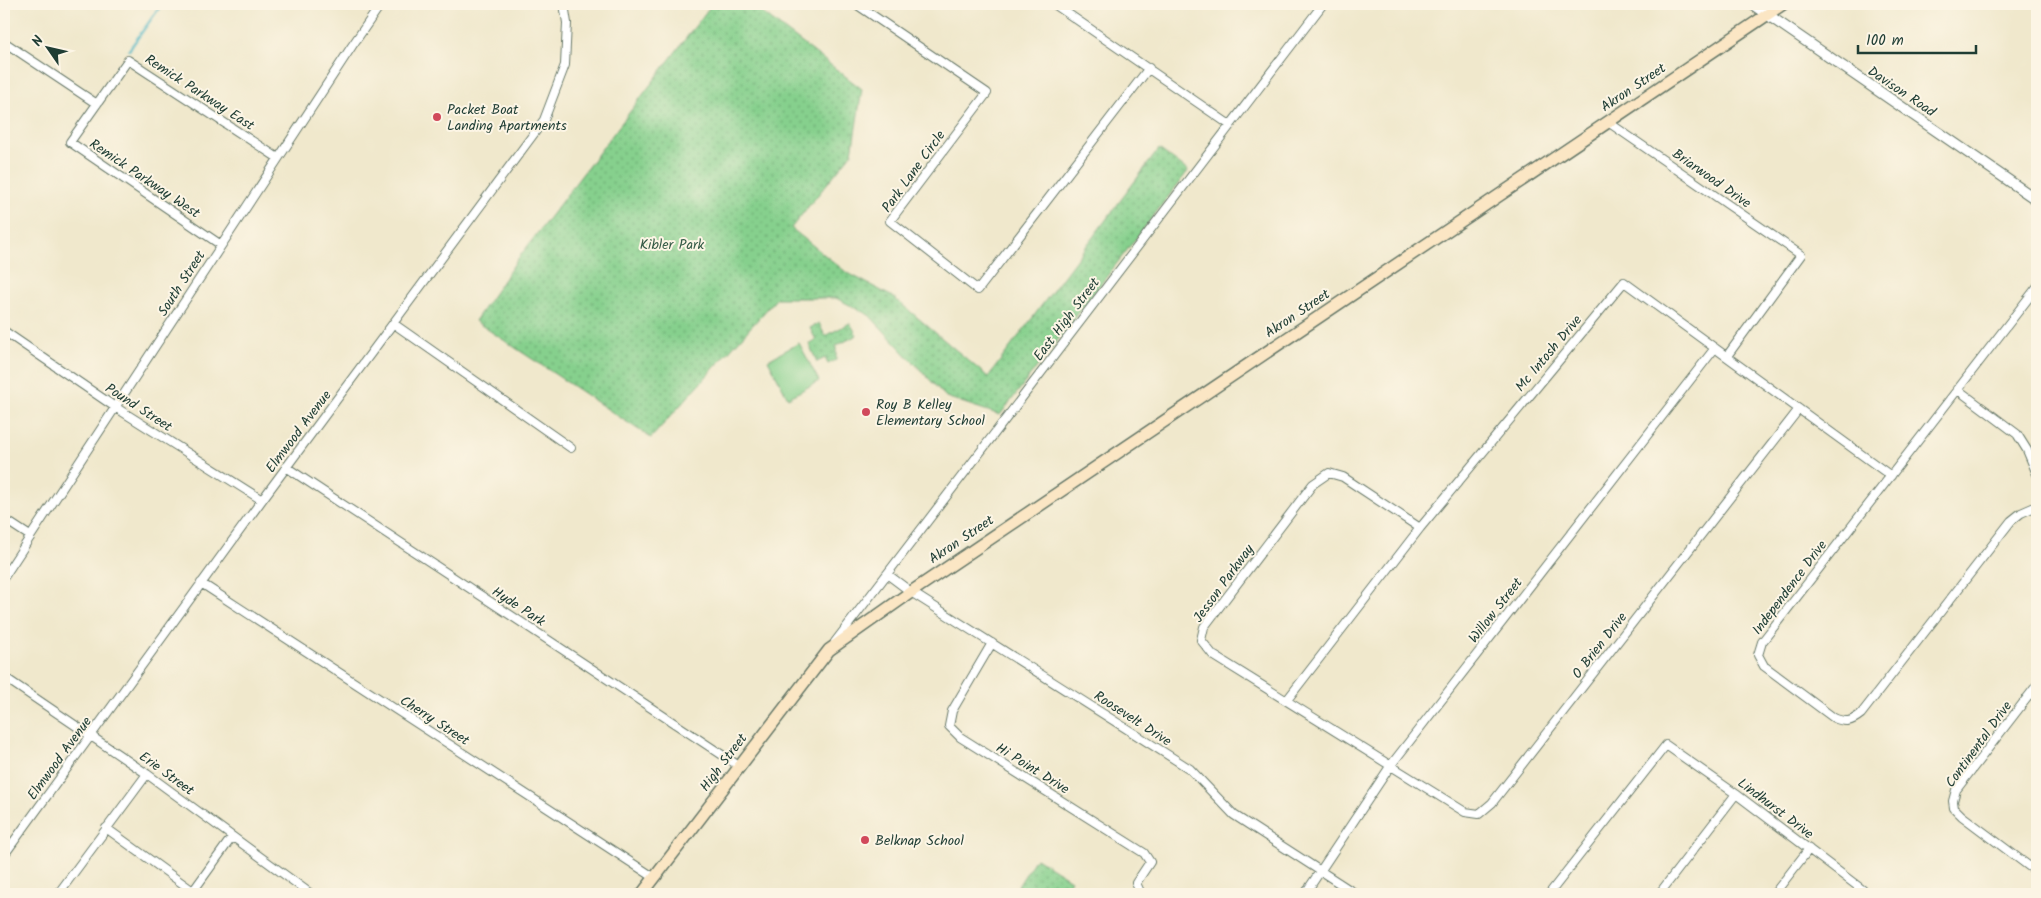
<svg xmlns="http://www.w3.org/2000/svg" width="2041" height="898" font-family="Kalam,sans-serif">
  <defs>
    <pattern id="park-dots" width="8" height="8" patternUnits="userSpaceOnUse" patternTransform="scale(1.25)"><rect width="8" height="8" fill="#86d08d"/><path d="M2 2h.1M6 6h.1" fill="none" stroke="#6daa74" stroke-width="1.8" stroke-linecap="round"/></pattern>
  </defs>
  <rect width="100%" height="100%" fill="#fcf5e5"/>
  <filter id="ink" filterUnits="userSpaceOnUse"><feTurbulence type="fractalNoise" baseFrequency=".02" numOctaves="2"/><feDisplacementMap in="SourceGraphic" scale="10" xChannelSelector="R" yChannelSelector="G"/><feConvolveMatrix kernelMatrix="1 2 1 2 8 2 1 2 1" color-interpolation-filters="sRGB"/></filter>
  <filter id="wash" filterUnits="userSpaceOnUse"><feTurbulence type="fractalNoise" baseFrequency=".0096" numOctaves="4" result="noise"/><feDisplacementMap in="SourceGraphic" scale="20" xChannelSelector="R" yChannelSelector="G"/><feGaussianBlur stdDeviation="1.12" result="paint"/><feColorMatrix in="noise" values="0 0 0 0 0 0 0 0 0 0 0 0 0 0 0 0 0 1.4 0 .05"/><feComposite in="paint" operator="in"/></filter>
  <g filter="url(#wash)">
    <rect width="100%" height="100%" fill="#f0e8cc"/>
    <path fill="#86d08d" stroke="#528660" d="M799,343L819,381L788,398L768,360Z"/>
    <path fill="url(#park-dots)" stroke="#528660" d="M712,4H751L862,89L852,153L791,228L846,272L893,297L988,377L1159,149L1188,171L1000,415L946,397L869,315L836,298H777L651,438L475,321L517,260Z
      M819,323L825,336L850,323L857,335L836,346V360L828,364L825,358L817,362L809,344L816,340L810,328Z
      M1036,858L1071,880L1062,894H1020L1015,891Z"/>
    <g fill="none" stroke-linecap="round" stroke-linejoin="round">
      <path stroke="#48b5c3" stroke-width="2.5" d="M129,50L162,4"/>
    </g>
  </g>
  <g filter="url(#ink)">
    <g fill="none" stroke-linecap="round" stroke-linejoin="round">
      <defs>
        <path id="minor" d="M856,4L987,93L890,221L978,290L1149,68
          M1054,4L1230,125
          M4,42L97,104
          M1608,122L1801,255L1727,356
          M221,245L70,142L128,60L278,158
          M2037,287L1762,642L1758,655L1764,666L1834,718C1846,723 1851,722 1861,714L2011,521L2021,513L2037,506
          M394,324L571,448
          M4,331L115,407L262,500
          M1957,389L2017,434L2027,450L2037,474
          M286,467L739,766
          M4,519L30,536
          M1420,528L1343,477L1329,473L1313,484L1204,627L1201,640L1213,655L1465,812L1479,814L1492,803L1799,409
          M887,574L911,592L1190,769L1234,815L1356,894
          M4,577L352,46L381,4
          M201,583L655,878
          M835,642L1323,4
          M992,643L952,711L949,726L960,737L1144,853L1150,862L1136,883L1141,894
          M4,677L147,774L311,894
          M2037,685L1956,790L1953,801L1954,808L1962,816L2030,867L2037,870
          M1287,700L1420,528L1624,282L1891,476
          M106,828L197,894
          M4,855L262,500L544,120L565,65L567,23L564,4
          M58,894L147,774
          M191,894L232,837
          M1305,894L1391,765L1715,348
          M1549,894L1666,745L1736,794L1868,894
          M1659,894L1736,794
          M1774,894L1809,849"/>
        <path id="tertiary" d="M1752,4L2037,200"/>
        <path id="secondary" d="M642,894L829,650L911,592L1783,4"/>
      </defs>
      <use href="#minor" stroke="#687969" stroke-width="10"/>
      <use href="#tertiary" stroke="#687969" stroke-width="12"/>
      <use href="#secondary" stroke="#687969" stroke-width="14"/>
      <use href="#minor" stroke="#fff" stroke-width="8"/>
      <use href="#tertiary" stroke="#fff" stroke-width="10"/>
      <use href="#secondary" stroke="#fbe6c4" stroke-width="11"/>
    </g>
  </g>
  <g fill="#d1495b" stroke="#fcf5e5" stroke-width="2">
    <circle cx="437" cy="117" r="5"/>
    <circle cx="866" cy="412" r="5"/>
    <circle cx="865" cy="840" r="5"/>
  </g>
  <g text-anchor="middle" stroke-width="4" stroke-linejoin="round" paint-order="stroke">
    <g font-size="14" fill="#1f3d34" stroke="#fcf5e5">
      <text transform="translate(1633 87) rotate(-34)" y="5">Akron Street</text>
      <text transform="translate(1902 91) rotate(34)" y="5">Davison Road</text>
      <text transform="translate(200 92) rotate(33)" y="5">Remick Parkway East</text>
      <text transform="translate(913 171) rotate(-54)" y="5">Park Lane Circle</text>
      <text transform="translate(145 178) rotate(34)" y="5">Remick Parkway West</text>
      <text transform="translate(1712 178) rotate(35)" y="5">Briarwood Drive</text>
      <text transform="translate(181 283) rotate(-57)" y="5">South Street</text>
      <text transform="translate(1297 313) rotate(-34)" y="5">Akron Street</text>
      <text transform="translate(1066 319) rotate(-53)" y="5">East High Street</text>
      <text transform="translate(1548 353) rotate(-50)" y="5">Mc Intosh Drive</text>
      <text transform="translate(139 407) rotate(33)" y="5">Pound Street</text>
      <text transform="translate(298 431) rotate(-53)" y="5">Elmwood Avenue</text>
      <text transform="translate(961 539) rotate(-34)" y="5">Akron Street</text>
      <text transform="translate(1223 583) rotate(-54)" y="5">Jesson Parkway</text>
      <text transform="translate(1789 587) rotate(-53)" y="5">Independence Drive</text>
      <text transform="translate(519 606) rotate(33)" y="5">Hyde Park</text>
      <text transform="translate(1495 610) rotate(-52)" y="5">Willow Street</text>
      <text transform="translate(1599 645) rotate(-52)" y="5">O Brien Drive</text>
      <text transform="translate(1133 718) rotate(33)" y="5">Roosevelt Drive</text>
      <text transform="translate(435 720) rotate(33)" y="5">Cherry Street</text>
      <text transform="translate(1978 744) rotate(-54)" y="5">Continental Drive</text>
      <text transform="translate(59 758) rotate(-54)" y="5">Elmwood Avenue</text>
      <text transform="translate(723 762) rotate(-53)" y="5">High Street</text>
      <text transform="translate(1033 768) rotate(32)" y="5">Hi Point Drive</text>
      <text transform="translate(167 773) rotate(36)" y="5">Erie Street</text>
      <text transform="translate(1776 808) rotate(37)" y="5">Lindhurst Drive</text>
    </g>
    <g font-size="14" fill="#1f3d34" stroke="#fcf5e5" text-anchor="start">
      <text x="447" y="114">Packet Boat<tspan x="447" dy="16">Landing Apartments</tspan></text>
      <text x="876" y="409">Roy B Kelley<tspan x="876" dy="16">Elementary School</tspan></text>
      <text x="875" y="845">Belknap School</text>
    </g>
    <g font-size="14" fill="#345a46" stroke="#fcf5e5">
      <text x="672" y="249">Kibler Park</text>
    </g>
  </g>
  <rect width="2041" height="898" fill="none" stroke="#fcf5e5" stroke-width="20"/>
  <g transform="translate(48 48) rotate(304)" stroke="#fcf5e5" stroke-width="4" paint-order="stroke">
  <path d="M0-4L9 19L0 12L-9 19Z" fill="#1f3d34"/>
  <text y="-8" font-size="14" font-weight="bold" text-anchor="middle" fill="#1f3d34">N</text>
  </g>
  <path d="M1858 45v8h118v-8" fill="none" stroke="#1f3d34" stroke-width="2.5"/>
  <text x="1866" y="45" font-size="15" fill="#1f3d34" stroke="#fcf5e5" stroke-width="4" paint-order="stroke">100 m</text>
</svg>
